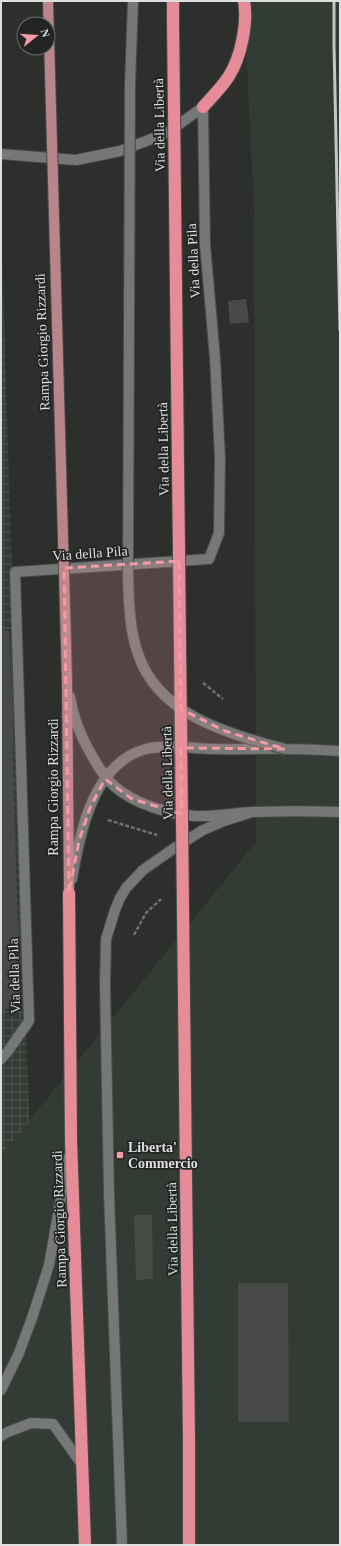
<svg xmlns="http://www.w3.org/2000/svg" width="341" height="1546" font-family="'Times New Roman',serif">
  <defs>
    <pattern id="industrial-grid" width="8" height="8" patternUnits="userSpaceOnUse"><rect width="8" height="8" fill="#333b35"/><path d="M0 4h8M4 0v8" fill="none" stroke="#505752"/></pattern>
  </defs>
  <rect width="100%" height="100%" fill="#2c2f2c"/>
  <path fill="#333b35" d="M244,1H340V1545H1V1155L256,842L254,211Z"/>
  <path fill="url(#industrial-grid)" d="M1,219L29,1122L1,1155Z"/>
  <path fill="#474a47" d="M246,299L249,322L230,324L228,301Z
    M1,630L9,631L20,999L1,1013Z
    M134,1215H152L153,1279L136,1280Z
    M238,1283H288L289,1422H238Z"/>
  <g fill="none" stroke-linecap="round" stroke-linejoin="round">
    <defs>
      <path id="street" d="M1,1059L8,1051L29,1021L15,572L209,559L219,533L220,458L215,358L205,244L203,107"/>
      <path id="secondary" d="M130,84L133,1
        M1,154L76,160L120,151L167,133L203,107
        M70,697C73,717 81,737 91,754C97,765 104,777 114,786C134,804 168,814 195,816C214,817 233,813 252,812C282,811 311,811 340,812
        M72,879C80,833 93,763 146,749C165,744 196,749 216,749C239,750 262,748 285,749C304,749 322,750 340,751
        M1,1390L19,1353L33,1315L49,1265L68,1158
        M1,1436L8,1432L31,1423L53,1424L83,1466
        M122,1545L109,1194L105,985L106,939L115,910L120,898L126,888L143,870L173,849L203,830L224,821L252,812"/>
      <path id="primary" d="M67,681L69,893"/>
      <path id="highway" d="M173,1V21
        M203,107C212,97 222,87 229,76C241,57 248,23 244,1
        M69,893L71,1140L85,1545
        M189,1545V1442"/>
    </defs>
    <use href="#street" stroke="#484b49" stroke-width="12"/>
    <use href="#secondary" stroke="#484b49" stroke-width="12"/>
    <use href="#primary" stroke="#484b49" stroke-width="12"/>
    <use href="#highway" stroke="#484b49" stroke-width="14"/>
    <path stroke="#6d706d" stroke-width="2.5" stroke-dasharray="4 2" stroke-linecap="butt" d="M203,683L223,699
      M108,820L157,835
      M134,935L146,913L161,899"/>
    <use href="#street" stroke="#757876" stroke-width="10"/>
    <use href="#secondary" stroke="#757876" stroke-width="10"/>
    <use href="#primary" stroke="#b9848a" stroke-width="10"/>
    <use href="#highway" stroke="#e68c98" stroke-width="12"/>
    <path stroke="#c5c7c5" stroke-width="3" d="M334,1V45L340,330"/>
    <defs>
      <path id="secondary-bridge" d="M130,84L128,575C129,601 129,628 138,654C159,716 228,733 285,749"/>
      <path id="primary-bridge" d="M48,1L67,681"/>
      <path id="highway-bridge" d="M173,21L189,1442"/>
    </defs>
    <use href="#secondary-bridge" stroke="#484b49" stroke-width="12" stroke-linecap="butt"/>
    <use href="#primary-bridge" stroke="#484b49" stroke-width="12" stroke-linecap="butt"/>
    <use href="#highway-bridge" stroke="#484b49" stroke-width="14" stroke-linecap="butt"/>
    <use href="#secondary-bridge" stroke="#757876" stroke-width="10"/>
    <use href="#primary-bridge" stroke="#b9848a" stroke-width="10"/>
    <use href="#highway-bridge" stroke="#e68c98" stroke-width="12"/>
  </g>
  <path fill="#f49aa5" fill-opacity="0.2" stroke="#f49aa5" stroke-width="3" stroke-dasharray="8 5" stroke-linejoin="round" d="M179,561L181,709L225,731L285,749L181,748L182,814L132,799L105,779L90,808L79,841L69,893L64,568Z"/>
  <rect fill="#f49aa5" stroke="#222523" stroke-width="1.5" x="116" y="1151" width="8" height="8" rx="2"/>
  <g text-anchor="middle" stroke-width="3.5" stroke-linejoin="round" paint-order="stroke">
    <g font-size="14" fill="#dddfde" stroke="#222523">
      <text transform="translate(159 125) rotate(-91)" y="5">Via della Libertà</text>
      <text transform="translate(193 261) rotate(-93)" y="5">Via della Pila</text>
      <text transform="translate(42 342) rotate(-92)" y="5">Rampa Giorgio Rizzardi</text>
      <text transform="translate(163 449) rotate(-91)" y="5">Via della Libertà</text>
      <text transform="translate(90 553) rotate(-4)" y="5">Via della Pila</text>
      <text transform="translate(167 773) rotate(-91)" y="5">Via della Libertà</text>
      <text transform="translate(53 787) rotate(-90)" y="5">Rampa Giorgio Rizzardi</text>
      <text transform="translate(14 976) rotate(-92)" y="5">Via della Pila</text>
      <text transform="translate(59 1219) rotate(-92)" y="5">Rampa Giorgio Rizzardi</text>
      <text transform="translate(172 1229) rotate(-91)" y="5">Via della Libertà</text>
    </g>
    <g font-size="14" font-weight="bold" fill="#dddfde" stroke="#222523" text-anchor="start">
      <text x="128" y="1152">Liberta'<tspan x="128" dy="16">Commercio</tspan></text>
    </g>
  </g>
  <rect width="341" height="1546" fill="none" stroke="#dddfde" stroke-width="4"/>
  <g transform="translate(36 36) rotate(73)"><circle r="19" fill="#222523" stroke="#6d6f6e"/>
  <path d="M0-3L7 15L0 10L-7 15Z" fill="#f49aa5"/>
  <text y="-6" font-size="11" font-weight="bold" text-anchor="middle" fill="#dddfde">N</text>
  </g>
</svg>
